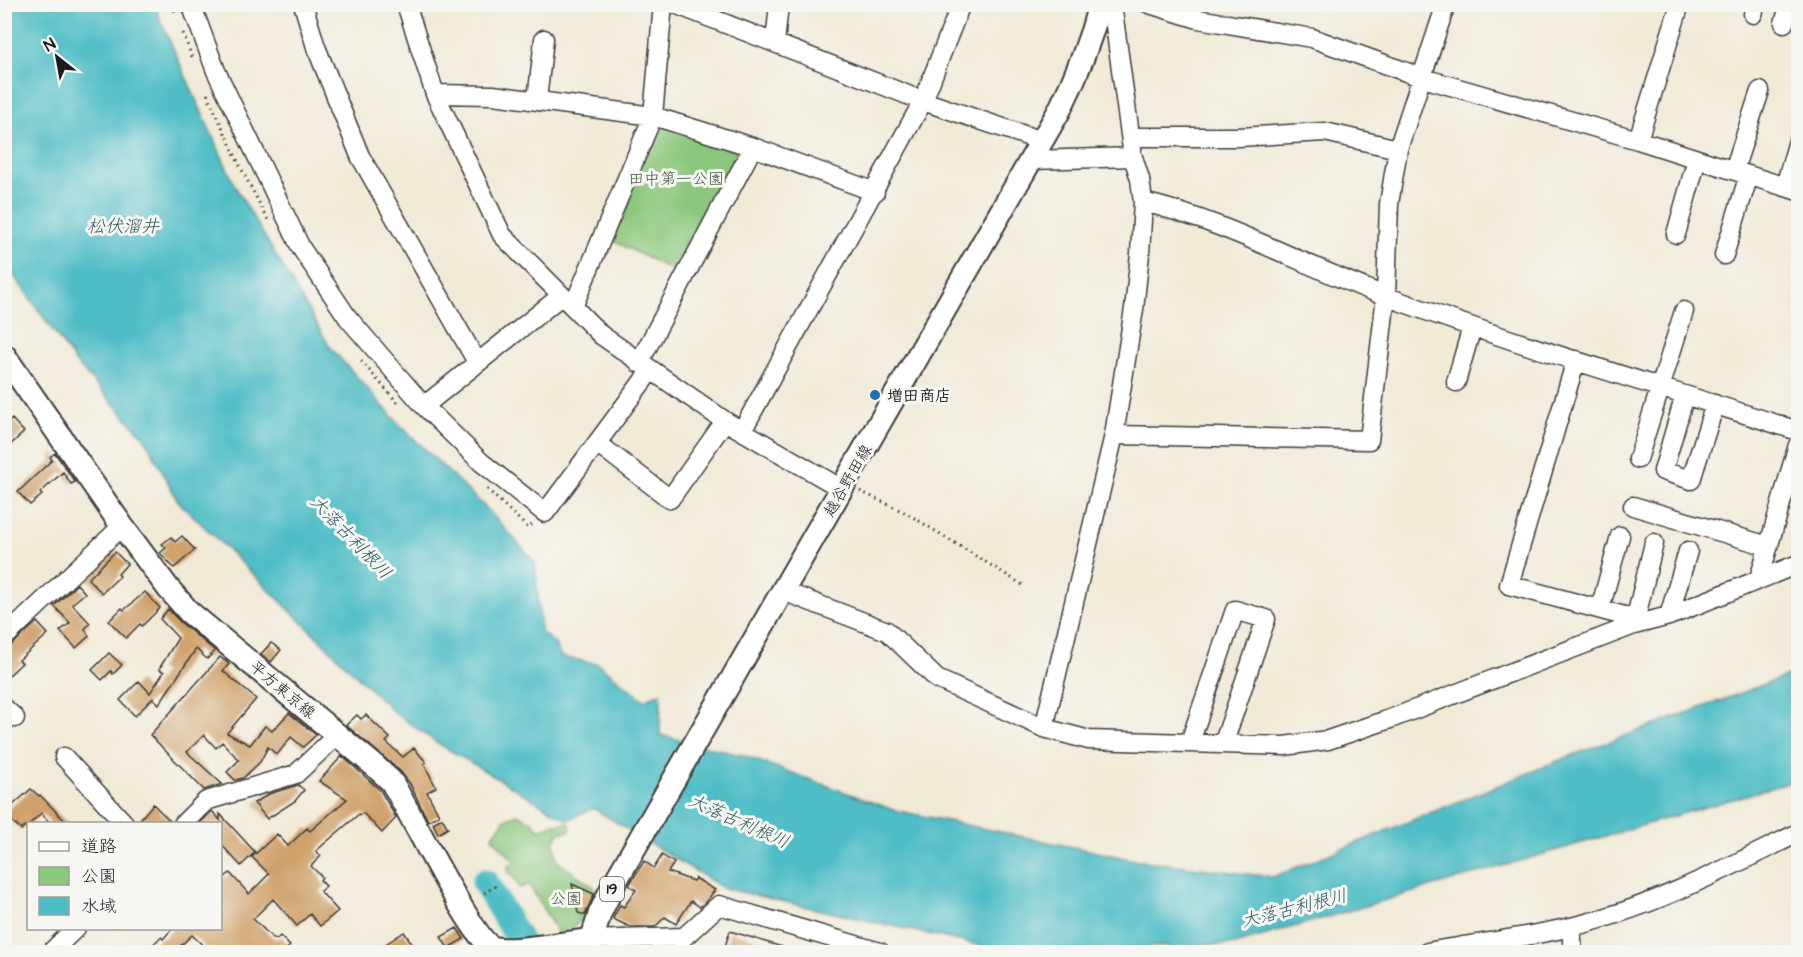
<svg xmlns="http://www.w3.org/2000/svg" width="1803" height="957" font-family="'Architects Daughter','Klee One',sans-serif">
  <rect width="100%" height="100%" fill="#f6f6f2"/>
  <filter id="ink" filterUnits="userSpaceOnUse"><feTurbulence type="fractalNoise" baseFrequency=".0167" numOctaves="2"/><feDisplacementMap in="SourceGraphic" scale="12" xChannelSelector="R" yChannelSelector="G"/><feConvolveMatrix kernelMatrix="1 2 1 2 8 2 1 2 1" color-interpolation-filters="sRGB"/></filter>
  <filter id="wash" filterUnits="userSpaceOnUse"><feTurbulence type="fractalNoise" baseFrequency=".008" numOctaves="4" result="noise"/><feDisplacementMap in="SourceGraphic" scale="24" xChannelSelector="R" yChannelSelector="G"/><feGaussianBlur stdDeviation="1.35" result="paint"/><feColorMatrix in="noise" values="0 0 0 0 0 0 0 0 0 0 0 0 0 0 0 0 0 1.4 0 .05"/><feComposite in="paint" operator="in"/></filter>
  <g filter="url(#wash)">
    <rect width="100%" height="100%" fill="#f1ead7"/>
    <path fill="#8bc77c" stroke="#54724c" stroke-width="1.5" d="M651,120L742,153L676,272L603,236Z
      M517,814L531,821L540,830L556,824L569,823L571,827L569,831L558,833L554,843L558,862L598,890C591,911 580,928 558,934L529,884L520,888L507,868L515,862L492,837L505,819Z"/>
    <path fill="#4fbdc6" stroke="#366c71" stroke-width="1.5" d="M4,5H155L159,17L236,188L330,347L399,424L489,511L535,562L541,632L555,644L561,657L598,664L644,700L661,693L660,735L745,756L894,810L1135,860L1273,877L1565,758L1798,672V778L1788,783L1235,944L1029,952H1008L723,888L593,808L568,820L436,742L396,714L178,501L144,437L76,363L5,263Z"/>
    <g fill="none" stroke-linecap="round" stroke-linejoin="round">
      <path stroke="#4fbdc6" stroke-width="4.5" d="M1169,952L1177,944"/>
      <path stroke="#4fbdc6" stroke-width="27" d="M485,882L526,952"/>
    </g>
    <g id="blocks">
      <path fill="#d0a16a" d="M12,419L24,432L4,451V426Z
        M55,453L75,482L71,484L63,472L40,493L42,495L30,505L18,492L52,460L50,457Z
        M182,536L195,550L174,568L160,553L166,548L162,544L171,537L175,542Z
        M115,552L127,564L118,574L120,576L102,593L88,579Z
        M77,584L85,593L72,604L90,623L85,629L89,636L76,648L60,631L70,623L54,606Z
        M145,592L160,608L142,626L140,624L126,638L109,621L122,608L124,610Z
        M168,609L180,622L215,651L207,659L196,649L159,704L153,698L135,716L120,700L139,681L150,693L164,672L159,669L178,638L160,619Z
        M37,622L48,634L19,660L22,663L4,680V652Z
        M271,643L281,650L271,662L261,654Z
        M109,653L122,665L113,674L111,671L102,680L92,670Z
        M220,657L229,664L223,671L256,699L227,733L250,745L265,726L272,731L289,713L316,735L303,747L291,737L277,755L268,747L260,762L243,778L235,780L227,772L239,760L222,742L216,748L204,735L187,752L222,784L204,790L150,735Z
        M357,715L361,719L366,715L390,738L386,742L403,757L414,748L426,762L424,764L436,787L427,792L439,815L428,821L410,784L400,771L346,725Z
        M342,756L380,790L396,818L382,833L363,813L360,815L359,814L316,851L321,856L311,866L322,877L320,880L326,886L320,891L338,911L320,926L310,914L297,926L273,899L253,919L273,938L277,939L280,936L290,946L283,952H210L192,935L174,952H145L161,937L163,939L173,928H220V881L230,873L249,894L269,874L252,857L277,834L288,846L307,828L310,831L347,799L319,781Z
        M298,785L304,790L295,801L267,819L254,803L269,794Z
        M31,789L39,796L40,795L68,824H51L41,813L27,827L25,826L21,830L4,813Z
        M153,804L172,823V824H136Z
        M212,811L220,820V814L255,852L241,866L220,843V824H199Z
        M442,818L448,828L438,834L433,823Z
        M662,855L674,863L668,872L693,881L695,878L715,890L708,899L700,907L691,901L676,924L665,917L655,927H630L613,919L620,905L624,907L636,890L629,885L644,861L654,868Z
        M572,884L594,894L585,915L578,913Z
        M457,928L464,939L448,948L441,937Z
        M730,931L792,950L791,952H736L724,949Z
        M404,932L418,952H374Z"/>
    </g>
  </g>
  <g filter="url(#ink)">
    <use href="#blocks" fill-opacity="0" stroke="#3c3b38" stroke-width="1.5"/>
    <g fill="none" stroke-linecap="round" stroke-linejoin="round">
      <defs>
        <path id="minor" d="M191,4L216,71L301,248L348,318L424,406L481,462L545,513L651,370
          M303,4L316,47L360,156L477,362
          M406,4L435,94L502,235L601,335L725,421L842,489
          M675,4L923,101L1042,141
          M1112,4L1132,149
          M1149,4L1198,19L1312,38L1423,78L1638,140L1798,191
          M1753,14L1756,4
          M1784,23L1790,4
          M775,43L779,4
          M435,94L493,95L653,116L753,147L875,192
          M537,100L544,39
          M1131,137H1238L1325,132L1398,149
          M1638,140L1680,4
          M1032,160L1133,157L1140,179L1143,202L1140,254L1134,309L1114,435L1044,728
          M1734,170L1760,91
          M1785,186L1798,141
          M1143,202C1228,222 1306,267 1388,297C1523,347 1662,387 1798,431
          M1676,234L1697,159
          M1724,255L1749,175
          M573,307L653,116L663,4
          M1576,360L1509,585L1628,617L1634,625
          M639,363L753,147
          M1456,382L1472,327
          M1685,395L1663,471L1691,480L1715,404
          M424,406L561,296
          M742,431L923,101L961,4
          M1114,435L1369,440L1386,296L1389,204L1398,149L1446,4
          M597,443L670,499L725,421
          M1638,459L1684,311
          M1633,506L1768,546
          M1759,579L1798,445
          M783,591L887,631L937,679L1044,728L1089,740L1284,746L1328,740L1390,719L1634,625L1669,616L1798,564
          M1600,609L1620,536
          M1669,616L1688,551
          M1634,625L1654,543
          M4,638L122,526
          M4,708L15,718
          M1190,742L1235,610L1266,619L1224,742
          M64,757L125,824
          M183,824L206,801L296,774L337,735
          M1571,927L1573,952
          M590,940L684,937L719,905L880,952
          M51,952L76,928
          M1427,952C1474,944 1523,938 1571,927C1651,908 1725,869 1798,833"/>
        <path id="major" d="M4,355L122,526L168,588L189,612L376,767L391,781C409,809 473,942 494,948C510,953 571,942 590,940
          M588,952L600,913L615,882L1059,111C1076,77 1090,42 1100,4"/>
      </defs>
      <use href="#minor" stroke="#3c3b38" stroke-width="21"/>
      <use href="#major" stroke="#3c3b38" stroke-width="26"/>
      <path stroke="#3c3b38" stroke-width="3" stroke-dasharray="1.5 4.5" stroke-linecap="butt" d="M173,4L175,12
        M183,33L192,57
        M207,94L241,168L268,220
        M361,361L398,403
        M487,489L528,528L533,524
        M860,491L908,514L1026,587
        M484,893L498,885"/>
      <use href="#minor" stroke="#fff" stroke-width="18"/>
      <use href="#major" stroke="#fff" stroke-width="22"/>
    </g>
  </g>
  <circle fill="#1f6fb2" stroke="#f6f6f2" stroke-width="2" cx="875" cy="395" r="6"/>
  <g text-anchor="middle" stroke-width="6" stroke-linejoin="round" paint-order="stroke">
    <rect fill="#f6f6f2" stroke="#5d5d5c" stroke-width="1.5" x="600" y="877" width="24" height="24" rx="4.5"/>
    <g font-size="15" font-weight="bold" fill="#1c1c1c">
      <text x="612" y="894">19</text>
    </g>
    <g font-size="16" fill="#43583e" stroke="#f6f6f2">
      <text x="676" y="184">田中第一公園</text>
      <text x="566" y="904">公園</text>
    </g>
    <g font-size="16" font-weight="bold" fill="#1c1c1c" stroke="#f6f6f2" text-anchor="start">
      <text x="887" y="401">増田商店</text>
    </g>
    <g font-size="16" fill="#1c1c1c" stroke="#f6f6f2">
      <text transform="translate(847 480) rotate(-60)" y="6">越谷野田線</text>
      <text transform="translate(283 689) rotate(40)" y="6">平方東京線</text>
    </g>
    <g font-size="18" font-style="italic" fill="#305c60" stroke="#f6f6f2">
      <text x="123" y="232">松伏溜井</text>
      <text transform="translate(351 537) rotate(46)" y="6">大落古利根川</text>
      <text transform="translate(739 821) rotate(24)" y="6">大落古利根川</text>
      <text transform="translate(1294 908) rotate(-14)" y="6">大落古利根川</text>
    </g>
  </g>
  <rect width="1803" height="957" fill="none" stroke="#f6f6f2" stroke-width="24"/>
  <rect x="27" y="822" width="195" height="108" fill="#f6f6f2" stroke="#9f9f9c" stroke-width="1.5"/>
  <rect x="39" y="842" width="30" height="9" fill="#ffffff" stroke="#9f9f9c" stroke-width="1.5"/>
  <text x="81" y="852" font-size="18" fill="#1c1c1c">道路</text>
  <rect x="39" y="867" width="30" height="18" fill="#8bc77c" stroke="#9f9f9c" stroke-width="1.5"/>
  <text x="81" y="882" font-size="18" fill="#1c1c1c">公園</text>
  <rect x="39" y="897" width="30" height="18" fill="#4fbdc6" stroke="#9f9f9c" stroke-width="1.5"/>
  <text x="81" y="912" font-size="18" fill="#1c1c1c">水域</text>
  <g transform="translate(57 57) rotate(329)" stroke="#f6f6f2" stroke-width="4.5" paint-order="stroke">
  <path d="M0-4.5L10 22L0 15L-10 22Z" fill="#1c1c1c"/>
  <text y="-9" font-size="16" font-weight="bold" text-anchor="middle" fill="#1c1c1c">N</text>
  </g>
</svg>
